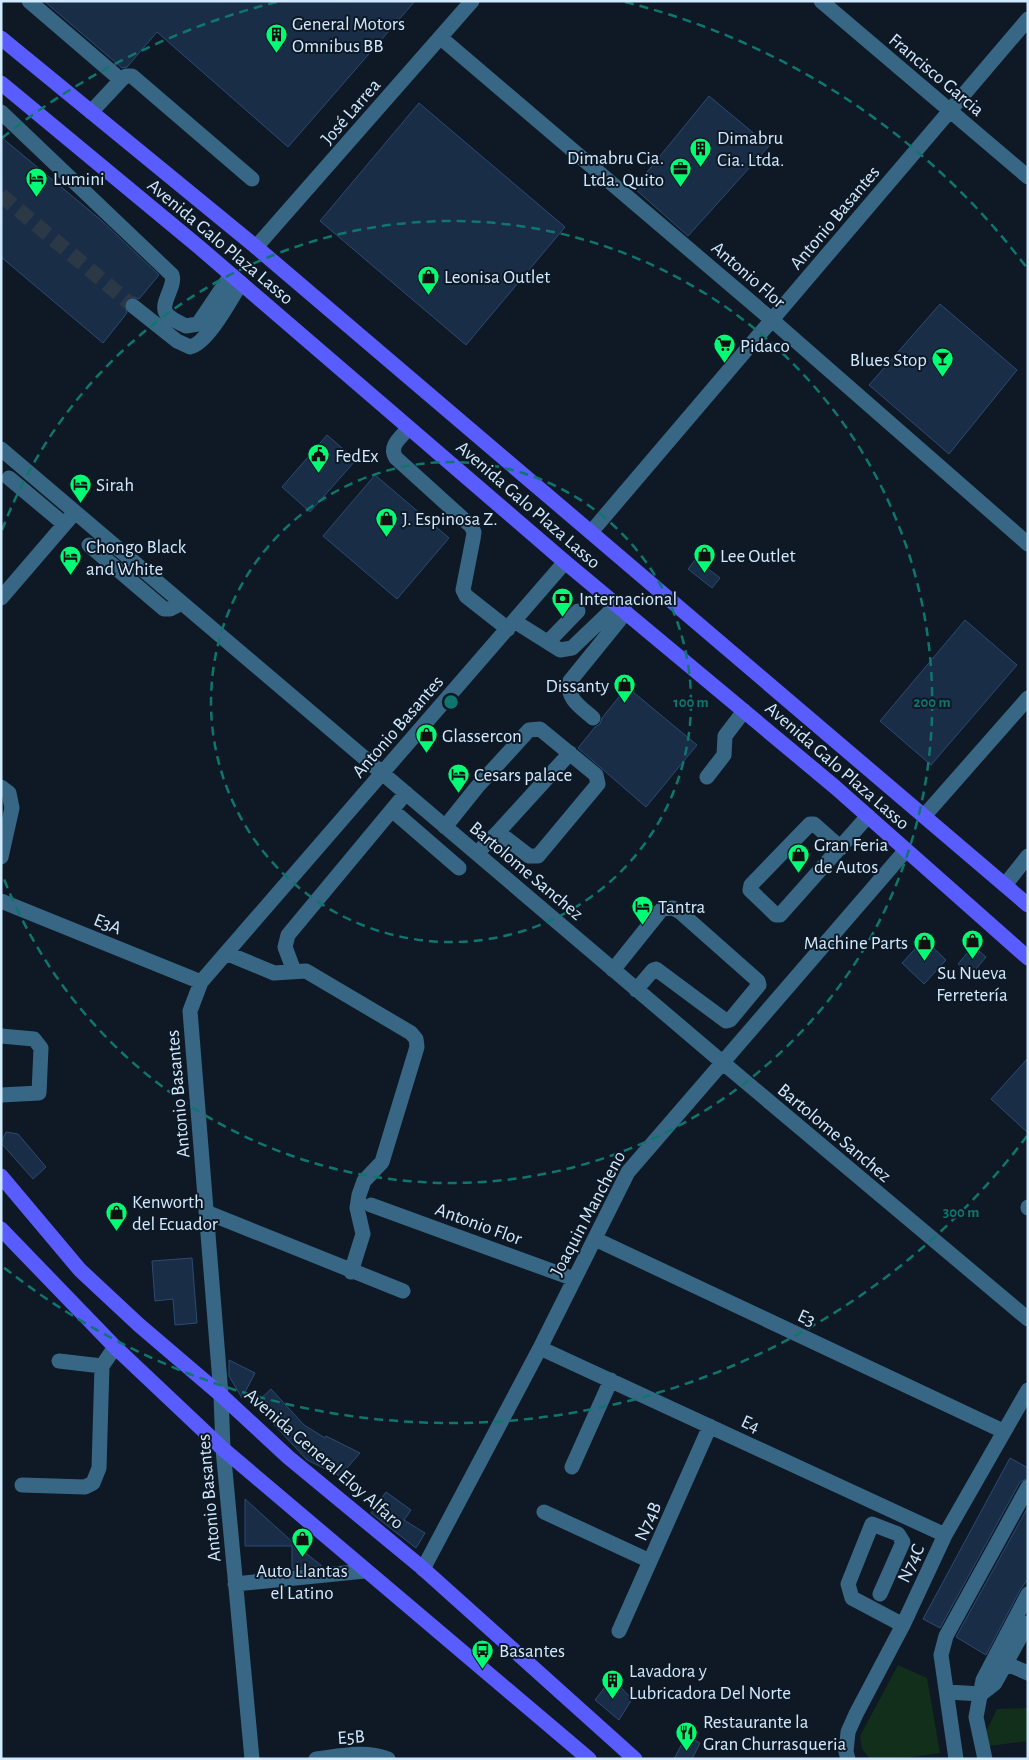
<svg xmlns="http://www.w3.org/2000/svg" width="1029" height="1760" font-family="'Alegreya Sans',sans-serif">
  <rect width="100%" height="100%" fill="#0e1925"/>
  <path fill="#112f1a" d="M898,1665L927,1678L940,1753L899,1759H870L862,1749L860,1736Z
    M1028,1708V1741L989,1746L984,1736L997,1709Z"/>
  <path fill="#192d47" stroke="#2b4b73" d="M44,1H415L288,147L157,32L127,67L122,68Z
    M709,96L769,146L688,236L634,188Z
    M419,103L565,227L466,345L320,221Z
    M1,137L101,220L159,275L139,299L134,297L126,300L124,305L127,313L103,343L1,257Z
    M940,304L1017,370L949,454L869,385Z
    M327,435L356,460L310,512L282,487Z
    M375,475L449,538L397,599L323,536Z
    M696,559L720,578L712,588L688,569Z
    M965,620L1017,665L931,765L880,721Z
    M627,687L697,745L646,807L578,748L595,727L600,724L602,718Z
    M924,939L946,960L924,984L902,963Z
    M973,946L986,957L971,975L958,964Z
    M1028,1058V1133L991,1099Z
    M6,1132L18,1134L46,1167L33,1179L1,1143Z
    M192,1258L197,1323L175,1325L173,1299L155,1301L152,1261Z
    M229,1360L255,1373L242,1398L229,1376Z
    M271,1389L304,1425L325,1438L326,1436L360,1453L340,1476L307,1460L255,1404Z
    M1010,1458L1028,1468V1478L1020,1482L940,1628L923,1619Z
    M386,1492L411,1510L404,1520L425,1533L416,1548L371,1513Z
    M245,1499L298,1547L322,1566L292,1569V1546H245Z
    M1028,1507V1579L1020,1590L986,1655L956,1637Z
    M612,1678L632,1699L619,1720L595,1700Z
    M686,1736L700,1743L692,1759H674Z"/>
  <g fill="none" stroke-linecap="round" stroke-linejoin="round">
    <path stroke="#2b3846" stroke-width="15" stroke-dasharray="15 8" stroke-linecap="butt" d="M1,195L133,306"/>
    <path stroke="#386785" stroke-width="15" d="M29,1L121,80
      M821,1L1028,177
      M441,38L772,320L1028,544
      M1,112L172,275C176,286 160,303 166,313C170,319 180,323 186,326L198,324L231,275
      M91,112L121,80L126,76H132L252,179
      M256,247L472,1
      M133,306L177,341L190,347C208,343 231,299 241,283
      M409,428C401,437 388,446 396,458L471,526L474,532L473,539L463,590L466,596L508,629
      M1,449L722,1062L1028,1319
      M9,478L64,524
      M592,531L1028,19
      M89,545L164,609H170L182,603
      M1,598L75,512
      M514,621L560,650L572,648L617,605
      M548,642L578,611
      M593,718C582,708 565,698 570,681L626,612
      M707,777L724,755L725,736L744,711
      M1,787L9,793L12,808L1,857
      M392,810L459,868
      M925,815L1028,698
      M445,827L477,787L529,730L540,729L596,775L598,784L538,856H529L498,832L477,853
      M498,832L570,753
      M841,848L814,824H810L751,885L750,890L776,915H780L868,816
      M1005,885L1028,856
      M1,901L201,982
      M226,953L274,973L306,971L411,1033L416,1039L417,1047L382,1162L364,1181L359,1195L357,1208L363,1234L351,1272
      M613,970L662,909L673,908L680,912L758,981L759,985L730,1020L726,1021L656,969L653,970L636,990
      M294,971L285,947L288,935L406,793
      M1,1036L34,1039L41,1048L39,1093L1,1095
      M371,1205L574,1279
      M1028,1207V1208
      M206,1212L403,1291
      M595,1239L1003,1431
      M540,1348L945,1535
      M59,1361L102,1366
      M572,1467L611,1380
      M22,1485L85,1487L93,1483L99,1468L102,1366L115,1347
      M544,1512L650,1561
      M423,1569L540,1348L628,1172L906,850
      M235,1584L365,1571
      M880,1594L903,1542L898,1534L872,1524L848,1584L852,1598L903,1625
      M619,1631L710,1426
      M1007,1664L1028,1673
      M948,1692L981,1694L995,1683L1028,1623
      M252,1759L223,1449L221,1395L190,1011L201,982L565,562
      M316,1759C340,1756 365,1750 388,1759
      M848,1759L846,1752L848,1732L856,1714L903,1625L945,1535L1028,1390
      M956,1759L941,1655L946,1636L1028,1487
      M985,1759L976,1717L983,1680L1028,1594"/>
    <path stroke="#595cff" stroke-width="15" d="M1,38L256,247L1028,905
      M1,83L199,247L565,562L835,787L1028,958
      M1,1176L80,1270L139,1325L221,1395L288,1457L420,1566L635,1759
      M1,1229L115,1347L223,1449L589,1759"/>
  </g>
  <g fill="none" stroke="#0f766e" stroke-width="2.5" stroke-dasharray="9 6">
    <circle cx="451" cy="702" r="240"/>
    <path d="M2 530A481 481 0 1 1 2 874"/>
    <path d="M1027 1136A721 721 0 0 1 2 1266M2 138A721 721 0 0 1 277 2M625 2A721 721 0 0 1 1027 268"/>
  </g>
  <defs>
    <symbol id="building-pin" viewBox="-11 -11 22 30"><path d="M0 17L-7.5 6A9.5 9.5 0 1 1 7.5 6Z" fill="#00fd73" stroke="#0e1925"/><path d="M-4-6H4V6H1V3H-1V6H-4ZM-2.5-4.3h1.7v1.8h-1.7ZM.8-4.3h1.7v1.8H.8ZM-2.5-1h1.7V.8h-1.7ZM.8-1h1.7V.8H.8Z" fill="#111"/></symbol>
    <symbol id="office-pin" viewBox="-11 -11 22 30"><path d="M0 17L-7.5 6A9.5 9.5 0 1 1 7.5 6Z" fill="#00fd73" stroke="#0e1925"/><path d="M-6-3h4V-5.5h4V-3h4V5H-6ZM-1-4.5V-3h2v-1.5ZM-6 0V1H6V0Z" fill="#111"/></symbol>
    <symbol id="hotel-pin" viewBox="-11 -11 22 30"><path d="M0 17L-7.5 6A9.5 9.5 0 1 1 7.5 6Z" fill="#00fd73" stroke="#0e1925"/><path d="M-6-4.5h1.5V1H6V5H4.5V3h-9V5H-6ZM-4 0a1.8 1.8 0 1 1 3.6 0ZM.5 0V-2.5h3Q6-2.5 6 0Z" fill="#111"/></symbol>
    <symbol id="shop-pin" viewBox="-11 -11 22 30"><path d="M0 17L-7.5 6A9.5 9.5 0 1 1 7.5 6Z" fill="#00fd73" stroke="#0e1925"/><path d="M-5-2.5h2.3a2.7 3.5 0 0 1 5.4 0H5L5.5 6h-11ZM-1.5-2.5h3a1.5 2.3 0 0 0-3 0Z" fill="#111"/></symbol>
    <symbol id="supermarket-pin" viewBox="-11 -11 22 30"><path d="M0 17L-7.5 6A9.5 9.5 0 1 1 7.5 6Z" fill="#00fd73" stroke="#0e1925"/><path d="M-6-5.5h2.5l.6 2H6L4.5 2H-2.5L-4.4-4H-6ZM-1.5 3.2a1.3 1.3 0 1 0 .1 0ZM3 3.2a1.3 1.3 0 1 0 .1 0Z" fill="#111"/></symbol>
    <symbol id="bar-pin" viewBox="-11 -11 22 30"><path d="M0 17L-7.5 6A9.5 9.5 0 1 1 7.5 6Z" fill="#00fd73" stroke="#0e1925"/><path d="M-6-5H6L.8 .8V4.5H3.5V6h-7V4.5H-.8V.8Z" fill="#111"/></symbol>
    <symbol id="civic-pin" viewBox="-11 -11 22 30"><path d="M0 17L-7.5 6A9.5 9.5 0 1 1 7.5 6Z" fill="#00fd73" stroke="#0e1925"/><path d="M-.6-6.5H3V-4.5H.6V-3L4-1V1h2V6H-6V1h2V-1L-.6-3ZM-1.2 2.5V6h2.4V2.5Z" fill="#111"/></symbol>
    <symbol id="bank-pin" viewBox="-11 -11 22 30"><path d="M0 17L-7.5 6A9.5 9.5 0 1 1 7.5 6Z" fill="#00fd73" stroke="#0e1925"/><path d="M-6-4H6V4H-6ZM0-2.3a2.3 2.3 0 1 0 0 4.6a2.3 2.3 0 1 0 0-4.6Z" fill="#111"/></symbol>
    <symbol id="bus-pin" viewBox="-11 -11 22 30"><path d="M0 17L-7.5 6A9.5 9.5 0 1 1 7.5 6Z" fill="#00fd73" stroke="#0e1925"/><path d="M-5-6H5V4H4V6H2V4H-2V6H-4V4H-5ZM-3.5-4V0h7V-4ZM-3.5 1.2v1.5H-2V1.2ZM2 1.2v1.5H3.5V1.2Z" fill="#111"/></symbol>
    <symbol id="restaurant-pin" viewBox="-11 -11 22 30"><path d="M0 17L-7.5 6A9.5 9.5 0 1 1 7.5 6Z" fill="#00fd73" stroke="#0e1925"/><path d="M-5-6h1v4h1v-4h1v4h1v-4h1v5L-1.5 .5V6h-2V.5L-5-1ZM5-6V6H3V1.5H1.5Q1.5-4 5-6Z" fill="#111"/></symbol>
  </defs>
  <g fill-rule="evenodd">
    <use href="#building-pin" x="264" y="22" width="25" height="34"/>
    <use href="#building-pin" x="688" y="136" width="25" height="34"/>
    <use href="#office-pin" x="668" y="156" width="25" height="34"/>
    <use href="#hotel-pin" x="24" y="166" width="25" height="34"/>
    <use href="#shop-pin" x="416" y="264" width="25" height="34"/>
    <use href="#supermarket-pin" x="712" y="332" width="25" height="34"/>
    <use href="#bar-pin" x="930" y="346" width="25" height="34"/>
    <use href="#civic-pin" x="306" y="442" width="25" height="34"/>
    <use href="#hotel-pin" x="68" y="472" width="25" height="34"/>
    <use href="#shop-pin" x="374" y="506" width="25" height="34"/>
    <use href="#shop-pin" x="692" y="542" width="25" height="34"/>
    <use href="#hotel-pin" x="58" y="544" width="25" height="34"/>
    <use href="#bank-pin" x="550" y="586" width="25" height="34"/>
    <use href="#shop-pin" x="612" y="672" width="25" height="34"/>
    <use href="#shop-pin" x="414" y="722" width="25" height="34"/>
    <use href="#hotel-pin" x="446" y="762" width="25" height="34"/>
    <use href="#shop-pin" x="786" y="842" width="25" height="34"/>
    <use href="#hotel-pin" x="630" y="894" width="25" height="34"/>
    <use href="#shop-pin" x="960" y="928" width="25" height="34"/>
    <use href="#shop-pin" x="912" y="930" width="25" height="34"/>
    <use href="#shop-pin" x="104" y="1200" width="25" height="34"/>
    <use href="#shop-pin" x="290" y="1526" width="25" height="34"/>
    <use href="#bus-pin" x="470" y="1638" width="25" height="34"/>
    <use href="#building-pin" x="600" y="1668" width="25" height="34"/>
    <use href="#restaurant-pin" x="674" y="1720" width="25" height="34"/>
  </g>
  <g text-anchor="middle" stroke-width="4" stroke-linejoin="round" paint-order="stroke">
    <g font-size="19" fill="#d2eaff" stroke="#0e1925" text-anchor="start">
      <text x="292" y="30">General Motors<tspan x="292" dy="22">Omnibus BB</tspan></text>
      <text x="717" y="144">Dimabru<tspan x="717" dy="22">Cia. Ltda.</tspan></text>
      <text x="664" y="164" text-anchor="end">Dimabru Cia.<tspan x="664" dy="22">Ltda. Quito</tspan></text>
      <text x="53" y="185">Lumini</text>
      <text x="444" y="283">Leonisa Outlet</text>
      <text x="740" y="352">Pidaco</text>
      <text x="927" y="366" text-anchor="end">Blues Stop</text>
      <text x="335" y="462">FedEx</text>
      <text x="96" y="491">Sirah</text>
      <text x="402" y="525">J. Espinosa Z.</text>
      <text x="86" y="553">Chongo Black<tspan x="86" dy="22">and White</tspan></text>
      <text x="720" y="562">Lee Outlet</text>
      <text x="579" y="605">Internacional</text>
      <text x="609" y="692" text-anchor="end">Dissanty</text>
      <text x="442" y="742">Glassercon</text>
      <text x="474" y="781">Cesars palace</text>
      <text x="814" y="851">Gran Feria<tspan x="814" dy="22">de Autos</tspan></text>
      <text x="658" y="913">Tantra</text>
      <text x="908" y="949" text-anchor="end">Machine Parts</text>
      <text x="972" y="979" text-anchor="middle">Su Nueva<tspan x="972" dy="22">Ferretería</tspan></text>
      <text x="132" y="1208">Kenworth<tspan x="132" dy="22">del Ecuador</tspan></text>
      <text x="302" y="1577" text-anchor="middle">Auto Llantas<tspan x="302" dy="22">el Latino</tspan></text>
      <text x="499" y="1657">Basantes</text>
      <text x="629" y="1677">Lavadora y<tspan x="629" dy="22">Lubricadora Del Norte</tspan></text>
      <text x="703" y="1728">Restaurante la<tspan x="703" dy="22">Gran Churrasqueria</tspan></text>
    </g>
    <g font-size="19" fill="#d2eaff" stroke="#0e1925">
      <text transform="translate(937 74) rotate(40)" y="7">Francisco Garcia</text>
      <text transform="translate(350 111) rotate(-49)" y="7">José Larrea</text>
      <text transform="translate(834 217) rotate(-50)" y="7">Antonio Basantes</text>
      <text transform="translate(221 241) rotate(40)" y="7">Avenida Galo Plaza Lasso</text>
      <text transform="translate(749 274) rotate(41)" y="7">Antonio Flor</text>
      <text transform="translate(529 504) rotate(41)" y="7">Avenida Galo Plaza Lasso</text>
      <text transform="translate(397 726) rotate(-49)" y="7">Antonio Basantes</text>
      <text transform="translate(838 765) rotate(41)" y="7">Avenida Galo Plaza Lasso</text>
      <text transform="translate(527 870) rotate(40)" y="7">Bartolome Sanchez</text>
      <text transform="translate(108 923) rotate(22)" y="7">E3A</text>
      <text transform="translate(177 1094) rotate(-95)" y="7">Antonio Basantes</text>
      <text transform="translate(835 1132) rotate(40)" y="7">Bartolome Sanchez</text>
      <text transform="translate(587 1213) rotate(-62)" y="7">Joaquin Mancheno</text>
      <text transform="translate(479 1223) rotate(20)" y="7">Antonio Flor</text>
      <text transform="translate(807 1317) rotate(25)" y="7">E3</text>
      <text transform="translate(751 1423) rotate(25)" y="7">E4</text>
      <text transform="translate(325 1458) rotate(41)" y="7">Avenida General Eloy Alfaro</text>
      <text transform="translate(208 1498) rotate(-95)" y="7">Antonio Basantes</text>
      <text transform="translate(647 1521) rotate(-66)" y="7">N74B</text>
      <text transform="translate(910 1563) rotate(-65)" y="7">N74C</text>
      <text transform="translate(351 1736) rotate(-4)" y="7">E5B</text>
    </g>
  </g>
  <circle cx="451" cy="702" r="8" fill="#0f766e" stroke="#0e1925" stroke-width="2.5"/>
  <g font-size="15" text-anchor="middle" font-weight="bold" fill="#0f766e" stroke="#0e1925" stroke-width="4" stroke-linejoin="round" paint-order="stroke">
    <text x="691" y="707">100 m</text>
    <text x="932" y="707">200 m</text>
    <text x="961" y="1217">300 m</text>
  </g>
  <rect width="1029" height="1760" fill="none" stroke="#d2eaff" stroke-width="5"/>
</svg>
